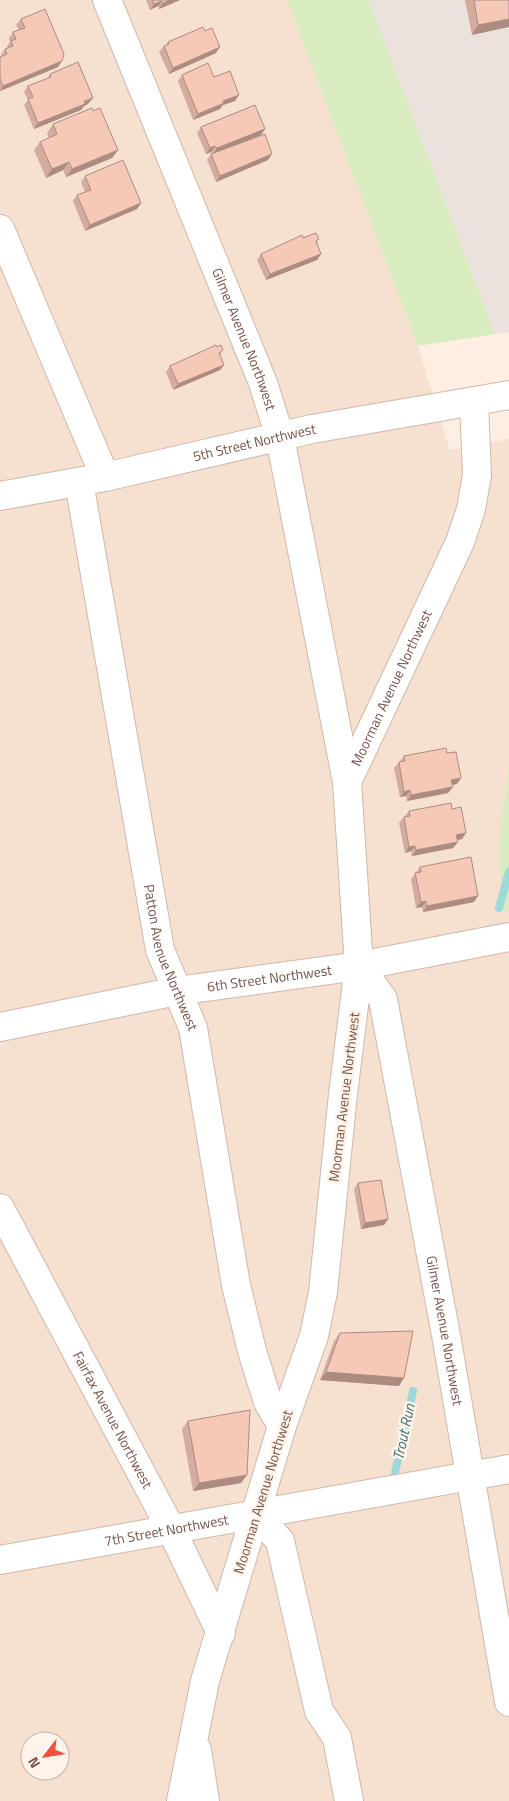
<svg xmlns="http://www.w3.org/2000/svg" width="509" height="1801" font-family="'Titillium Web',sans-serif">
  <rect width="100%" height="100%" fill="#feefe2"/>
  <path fill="#f6e0d0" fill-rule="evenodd" d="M0,0H287L418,346L450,450L509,439V1801H0ZM30,1741H60V1771H30Z"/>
  <path fill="#ece2dd" d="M369,0H509V332L495,334Z"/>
  <path fill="#d8ecc0" d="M287,0H369L495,334L418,346Z
    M509,763V912H503L499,849Z"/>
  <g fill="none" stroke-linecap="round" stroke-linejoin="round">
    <path stroke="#9bd9db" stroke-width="8" d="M499,908L509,872
      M395,1473L413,1391"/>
    <defs>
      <g id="minor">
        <path id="s1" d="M107,0L263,383L280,437L347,782L359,966L343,1094L323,1292L314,1336L282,1426L205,1681L181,1801"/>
        <path d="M0,229L105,477"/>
        <path id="s2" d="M79,482L160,950L193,1028L236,1285L252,1351L268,1402L282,1426"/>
        <path id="s3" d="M0,496L105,477L312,429L509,395"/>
        <path id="s4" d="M347,782L460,542L471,509L477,475L474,401"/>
        <path id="s5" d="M359,966L383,999L446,1335L509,1702"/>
        <path id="s6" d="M0,1027L177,991L359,966L509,937"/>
        <path id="s7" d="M0,1208L171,1529L221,1633"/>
        <path d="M256,1514L280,1541L319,1711L337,1738L349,1801"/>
        <path id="s8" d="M0,1560L509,1469"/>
        <path d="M197,1750L205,1801"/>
      </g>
    </defs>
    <use href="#minor" stroke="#d1b7ab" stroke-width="30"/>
    <use href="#minor" stroke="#fff" stroke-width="28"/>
  </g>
  <path fill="#d3ac9e" d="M146,0H180L159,9L158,6L150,10Z
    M465,0H509L472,35Z
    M21,19L58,67L0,91V57L1,56V55L5,49L8,48L7,47L10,42L9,38L13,32L19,30L16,25Z
    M205,31L216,53L169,74L159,52L164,46L166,45L168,42Z
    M50,74L88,104L84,106L81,110L34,129L24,105L28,100L24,92L28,86L47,79Z
    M182,75L214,77L235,101L223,105L220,109L193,120L178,81Z
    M93,111L118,150L112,158L66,177L63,170L46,178L34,150L40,142L49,138L47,133L53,124Z
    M201,127L265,129L261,135L242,142L268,160L216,182L207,160L211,154H212L211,152L206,154L197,133Z
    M85,176L141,203L137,209L85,231L73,201L77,195L85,192L81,182Z
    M303,238L317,243L321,254L317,260L266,280L257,260L261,254Z
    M217,347L223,350L220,355L224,365L220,370L173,390L166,372L170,366Z
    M447,753L457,784L452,785L448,793L407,801L406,796L400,797L394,768L404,756Z
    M409,811L462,839L457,840L453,848L412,856L411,851L405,853L399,823Z
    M420,867L474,902L423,912L422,907L416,908L411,879Z
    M358,1183L388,1219L384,1225L361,1229L354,1189Z
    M340,1333L399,1386L320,1380L334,1341Z
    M188,1421L241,1483L193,1491L182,1429Z"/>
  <path fill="#ac8c81" d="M170,0H180L159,9L163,3Z
    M162,1L158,6L150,10L154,4Z
    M509,19V27L472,35L478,25Z
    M220,47L216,53L169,74L173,68Z
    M62,61L58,67L0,91L3,86Z
    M239,95L235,101L223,105L220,109L193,120L198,114L223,101Z
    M93,98L88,104L84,106L81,110L34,129L38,123Z
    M265,129L261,135L213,154L217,148Z
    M215,146L211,152L206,154L210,148Z
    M118,150L112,158L66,177L72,169Z
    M272,154L268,160L216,182L220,176Z
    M69,162L63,170L46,178L52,169Z
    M141,203L137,209L85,231L90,225Z
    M321,254L317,260L266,280L270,274Z
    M224,365L220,370L173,390L178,384Z
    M461,778L457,784L447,786L451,780Z
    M453,787L448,793L407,801L411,795Z
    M410,790L406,796L400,797L404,792Z
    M466,833L462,839L452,841L456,835Z
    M458,842L453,848L412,856L416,850Z
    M415,846L411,851L405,853L409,847Z
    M478,896L474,902L423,912L427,906Z
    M426,901L422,907L416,908L421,902Z
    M388,1219L384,1225L361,1229L365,1223Z
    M326,1372L404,1378L399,1386L320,1380Z
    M247,1475L241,1483L193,1491L199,1483Z"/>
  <path fill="#f5c8b8" stroke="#ac8c81" d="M153,0H170L163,3L162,1L154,4Z
    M474,0H509V19L478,25Z
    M45,9L64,54L62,61L3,86L0,78V57L7,54L5,49L13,46L11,41L16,39L13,32L25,28L21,19Z
    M203,27L205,31L212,28L220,47L173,68L164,46L169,44L168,42Z
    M78,62L93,98L84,101L85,104L38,123L28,99L33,97L28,86L51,77L50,74Z
    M208,63L214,77L230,71L239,95L223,101L224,103L198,114L182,75Z
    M255,105L265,129L217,148L215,146L210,148L201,127Z
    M92,108L93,111L100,108L118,150L72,169L69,162L52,169L40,142L57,134L53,124Z
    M265,134L272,154L220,176L211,154Z
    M123,160L141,203L90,225L77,195L91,190L85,176Z
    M316,233L319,239L316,241L321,254L270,274L261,254L302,235L303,238Z
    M216,345L217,347L221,345L223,350L219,353L224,365L178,384L170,366Z
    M446,748L447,753L456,752L461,778L451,780L453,787L411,795L410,790L404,792L399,762L405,761L404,756Z
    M451,803L452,809L461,807L466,833L456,835L458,842L416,850L415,846L409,847L404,817L410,816L409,811Z
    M471,857L478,896L427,906L426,901L421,902L415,873L421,872L420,867Z
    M381,1180L388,1219L365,1223L358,1183Z
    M413,1331L404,1378L326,1372L340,1333Z
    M250,1410L247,1475L199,1483L188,1421Z"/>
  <g text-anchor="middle" stroke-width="5" stroke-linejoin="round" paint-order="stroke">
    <g font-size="14" fill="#775147" stroke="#fff4ea">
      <text dy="5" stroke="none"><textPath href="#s1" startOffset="366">Gilmer Avenue Northwest</textPath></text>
      <text dy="5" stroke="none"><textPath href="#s3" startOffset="260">5th Street Northwest</textPath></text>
      <text dy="5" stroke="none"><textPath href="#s4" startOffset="104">Moorman Avenue Northwest</textPath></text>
      <text dy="5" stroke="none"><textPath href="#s2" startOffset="485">Patton Avenue Northwest</textPath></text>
      <text dy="5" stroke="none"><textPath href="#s6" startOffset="274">6th Street Northwest</textPath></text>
      <text transform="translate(344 1097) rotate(-83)" y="5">Moorman Avenue Northwest</text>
      <text dy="5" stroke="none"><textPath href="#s5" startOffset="378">Gilmer Avenue Northwest</textPath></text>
      <text dy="5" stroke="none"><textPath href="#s7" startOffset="240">Fairfax Avenue Northwest</textPath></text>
      <text transform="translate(263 1492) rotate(-73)" y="5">Moorman Avenue Northwest</text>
      <text dy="5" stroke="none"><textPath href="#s8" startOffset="169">7th Street Northwest</textPath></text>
    </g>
    <g font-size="15" font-style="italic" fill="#377476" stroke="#fff4ea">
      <text transform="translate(404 1432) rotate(-78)" y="5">Trout Run</text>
    </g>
  </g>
  <g transform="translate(45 1756) rotate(239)"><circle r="24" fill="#fff4ea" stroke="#c9b3a9"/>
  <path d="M0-4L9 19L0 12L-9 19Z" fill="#ef4f3f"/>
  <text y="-8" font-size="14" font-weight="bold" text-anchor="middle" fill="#775147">N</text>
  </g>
</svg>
